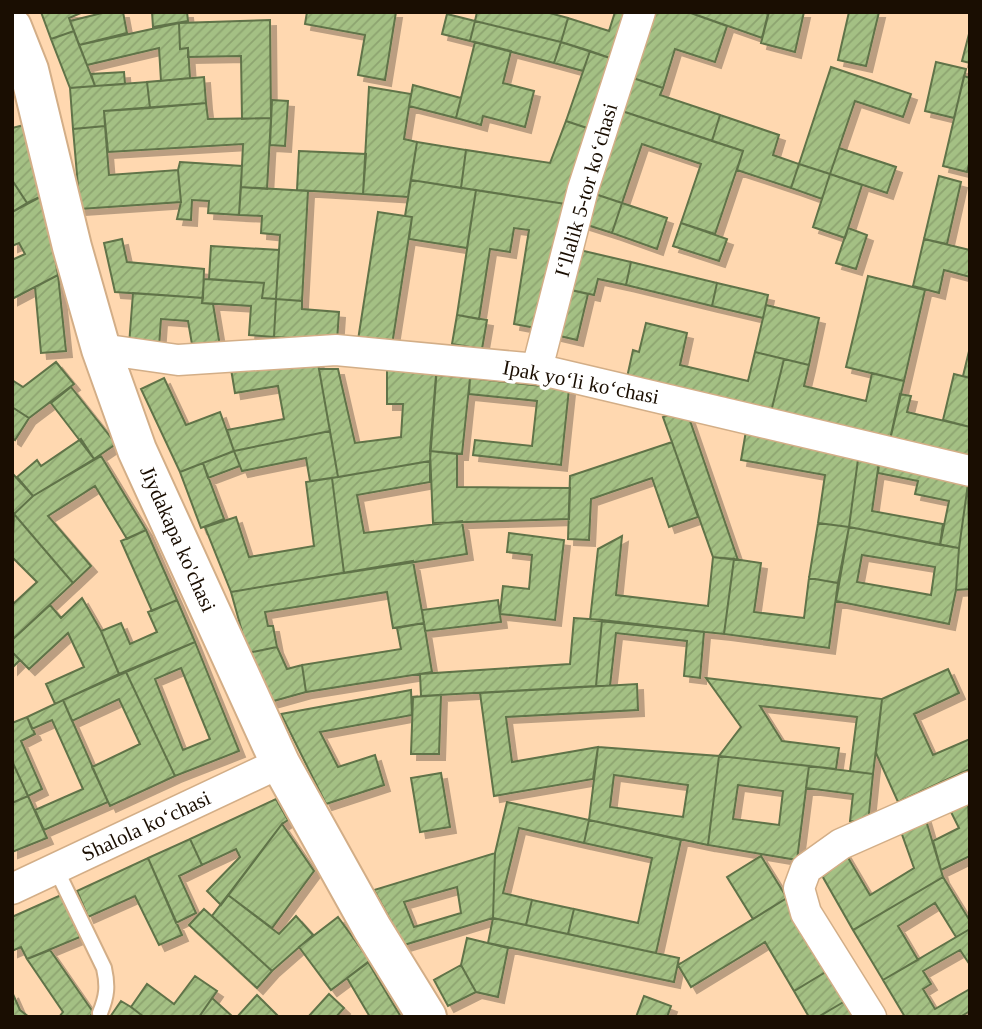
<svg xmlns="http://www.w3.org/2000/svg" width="982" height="1029" font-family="'Times New Roman',serif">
  <defs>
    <pattern id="building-hatch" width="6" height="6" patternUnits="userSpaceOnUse" patternTransform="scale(1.75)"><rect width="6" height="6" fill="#a4c084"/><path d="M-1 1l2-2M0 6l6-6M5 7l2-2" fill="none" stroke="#8da470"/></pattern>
    <filter id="shadow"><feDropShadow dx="6" dy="6" stdDeviation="0" flood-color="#0004"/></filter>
  </defs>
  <rect width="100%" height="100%" fill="#ffd8b0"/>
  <path fill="url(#building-hatch)" stroke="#607348" stroke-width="2" fill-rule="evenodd" filter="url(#shadow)" d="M41,12H83L69,18L74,31L51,39Z
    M106,12H123L127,33L79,45L70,21Z
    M152,12H187L188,21L153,27Z
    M307,12H396L385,80L358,75L365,35L305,24Z
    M477,12H546L568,18L561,42L475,21Z
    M615,12H635L619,61L561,42L568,18L609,31Z
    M652,12H688L727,26L715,62L675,49L663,88L630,77Z
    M688,12H763L768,14L762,38Z
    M769,12H804L795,52L761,43Z
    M849,12H879L866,66L838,60Z
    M447,14L475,21L470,41L442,34Z
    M270,20L271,118L242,119L241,56L188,57V48L180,49L179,23Z
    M475,21L561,42L554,63L470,41Z
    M179,23L180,49L188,48L190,78L161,81L159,48L87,65L79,45Z
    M970,30V63L962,61Z
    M74,31L87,65L95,86L70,88L51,39Z
    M475,42L511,51L503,83L534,91L525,127L483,116L481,125L456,118Z
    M561,42L590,51L583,71L554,63Z
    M590,51L619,61L596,131L566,121Z
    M936,62L966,69L954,118L925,111Z
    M831,67L911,94L903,117L855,101L830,174L799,164Z
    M124,72L125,84L95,86L91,74Z
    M964,76L970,78V160L967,172L943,166Z
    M204,77L206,103L150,108L147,82Z
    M630,77L663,88L660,95L720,115L712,141L619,110Z
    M147,82L150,108L104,111L105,126L73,129L70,88Z
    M413,85L461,98L456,118L409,106Z
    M369,87L411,94L404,139L417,142L408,197L363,194Z
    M272,100L288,101L285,146L270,145Z
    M206,103L208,119L271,118L267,189L241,187L243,144L108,152L104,111Z
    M619,110L743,151L715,234L681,223L701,164L642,144L622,203L592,193Z
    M720,115L779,135L773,155L799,164L791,188L737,170L743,151L712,141Z
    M566,121L596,131L572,205L461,188L466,150L550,163Z
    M28,124L44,195L27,203L12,180V128Z
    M105,126L109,175L178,170L181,202L80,209L73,129Z
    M417,142L466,150L461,188L411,180Z
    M839,148L896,167L887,193L830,174Z
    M299,151L366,154L363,194L297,190Z
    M180,162L242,166L239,215L208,213L209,201L192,200L191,220L177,219L181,202L178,170Z
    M799,164L830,174L822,199L791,188Z
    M830,174L862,185L845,238L813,227Z
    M939,176L961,182L947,244L924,239Z
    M12,180L27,203L12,212Z
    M411,180L476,190L467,248L409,239L412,217L405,216Z
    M241,187L308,191L302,301L276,299L280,235L261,233L262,216L239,215Z
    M476,190L572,205L541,329L514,324L529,230L514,228L510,252L490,249L479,319L457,315Z
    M592,193L622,203L612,233L581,223Z
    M44,195L58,275L12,299V260L25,254L19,243L12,246V212Z
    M622,203L667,218L657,249L612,233Z
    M378,212L412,217L392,345L358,340Z
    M681,223L727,239L719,261L673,246Z
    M848,228L867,235L856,269L836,263Z
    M122,239L127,262L204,269L203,298L115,292L104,243Z
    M924,239L970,250V277L944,270L939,293L913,286Z
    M211,246L279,250L276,299L262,298L264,283L209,279Z
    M571,248L631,262L626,285L598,279L594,295L562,288Z
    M631,262L717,283L712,306L626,285Z
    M58,275L66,351L41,353L35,287Z
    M868,276L925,290L904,381L846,367Z
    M204,279L264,283L262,298L276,299L274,337L249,335L251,306L202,303Z
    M717,283L768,295L763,318L712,306Z
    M562,288L588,294L577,340L551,334Z
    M133,293L203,298L202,303L213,304L220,346L193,350L188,321L161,319L159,347L129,345Z
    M276,299L302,301V309L339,312L337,341L274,337Z
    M766,305L819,318L809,365L755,352Z
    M457,315L487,320L482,349L452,344Z
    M646,323L687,333L680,365L748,381L755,352L784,359L770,416L626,382L633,350L639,352Z
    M970,347V378L963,376Z
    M317,358L330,431L234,451L227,430L284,419L278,386L235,393L231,369Z
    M784,359L809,365L804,386L866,401L872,373L904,381L889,444L770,416Z
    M56,362L74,384L29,418L12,407V380L23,387Z
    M437,366L430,461L338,477L319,369H338L355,443L401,437L403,404H387V368Z
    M954,374L970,378V427L943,420Z
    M436,375L470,378L462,454L430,451Z
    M164,378L186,425L220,412L234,451L180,472L141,389Z
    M470,378L569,389L561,465L473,455L475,440L532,446L537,401L469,394Z
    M71,387L116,444L94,459L51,403Z
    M900,394L911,396L907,412L970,427V464L889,444Z
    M12,407L29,418L15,440L12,438Z
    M686,409L738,560L713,557L663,417Z
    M330,431L338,477L310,481L306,458L242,471L234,451Z
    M746,431L859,452L849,527L818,523L825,475L741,460Z
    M81,439L94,459L33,496L17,477L37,460L41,466Z
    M672,442L698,517L669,527L652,478L591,499L589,540L568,539L570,476Z
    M234,451L240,466L208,478L203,463Z
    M430,451L457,454V487L570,488L569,519L433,523Z
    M859,452L880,455L872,511L943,524L940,545L849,527Z
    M880,455L968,484L959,548L940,545L949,501L915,494L918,481L878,473Z
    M101,456L146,530L127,539L95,486L48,516L91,566L73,583L14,514L33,496Z
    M430,461V482L357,495L364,533L462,521L467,554L344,573L332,478Z
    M203,463L224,519L201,528L180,472Z
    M12,473L33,496L12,516Z
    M332,478L344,573L231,592L205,527L236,517L249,557L314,546L306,482Z
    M968,484L970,589L956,590L959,548Z
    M14,514L73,583L12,640V605L37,582L12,557Z
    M818,523L849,527L838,583L809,578Z
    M849,527L959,548L956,590L949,624L836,601ZM862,555L935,567L931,595L857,582Z
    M146,530L177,600L152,611L121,541Z
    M509,533L564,540L555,620L500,614L503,586L529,589L532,555L507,552Z
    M622,536L616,595L708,606L713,557L734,559L724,634L590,620L598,549Z
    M734,559L761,563L754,612L804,618L809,578L838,583L829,648L724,634Z
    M413,561L424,623L393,628L387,592L265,612L268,626H273L277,647L248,653L231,592Z
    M82,598L101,631L119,674L55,704L46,684L84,667L68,633L29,669L12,652V640L50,605L61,618Z
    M177,600L195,642L119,674L101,631L121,623L130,644L157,632L148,612Z
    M498,600L501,622L425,631L422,610Z
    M574,618L602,620L596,686L421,696L420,674L570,664Z
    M602,620L704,632L700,678L684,676L687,641L616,633L610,686H596Z
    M424,623L432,672L306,692L302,665L401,649L397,628Z
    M195,642L239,751L175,776L126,672ZM181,668L210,739L183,750L155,679Z
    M277,647L287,669L302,665L306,692L270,702L248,653Z
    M12,652L20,660L12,668Z
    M948,669L959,693L914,714L933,755L970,739V769L898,802L876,753L882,699Z
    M126,672L175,776L110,806L92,767L140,744L119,699L72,721L63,700Z
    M706,678L882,699L873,774L850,771L857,717L760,706L782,741L839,748L836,769L719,756L741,727Z
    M637,684L638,710L506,717L512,762L598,747L593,779L494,796L480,693Z
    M411,690L412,715L320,732L338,767L375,755L384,785L326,804L281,714Z
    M441,695L439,754H411L413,697Z
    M63,700L108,802L44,830L35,810L83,789L52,720L32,729L27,717Z
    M27,717L35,734L21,741L42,789L28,796L12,761V723Z
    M598,747L719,756L708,845L589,820ZM614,775L688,785L683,817L610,807Z
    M719,756L809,766L797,860L708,845ZM738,785L783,791L779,825L733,819Z
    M12,761L28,796L12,803Z
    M809,766L873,774L868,823L850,821L853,794L806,788Z
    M441,773L450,827L420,832L411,778Z
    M28,796L47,838L12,852V803Z
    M276,799L288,820L282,824L221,905L207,891L240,857L236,849L202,865L190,839Z
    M968,801L970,856L941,870L933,841L959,828L950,810Z
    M507,802L589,820L584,843L519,828L503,893L532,900L526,925L493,918L495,853Z
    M925,817L943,877L853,930L816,865L843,849L870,895L914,868L899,826Z
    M589,820L681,840L656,953L568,934L574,909L638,923L652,858L584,843Z
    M282,824L314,871L272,928L228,895Z
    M190,839L202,865L179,876L196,913L176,923L148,858Z
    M495,853L493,918L404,945L374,890ZM457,887L461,913L414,927L404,902Z
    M761,856L787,898L753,919L727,877Z
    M148,858L182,935L159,945L135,896L88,917L77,891Z
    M943,877L970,921V929L956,937L935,903L898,926L918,960L883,980L853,930Z
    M61,895L80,937L27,959L21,947L12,951V917Z
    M228,895L279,934L296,916L313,935L272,971L212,916Z
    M787,898L829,970L794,991L765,942L691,987L678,965Z
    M532,900L574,909L568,934L526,925Z
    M204,909L272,971L257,988L189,925Z
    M338,917L370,961L331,990L299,947Z
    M493,918L679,958L674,982L488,943Z
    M970,929V965L960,950L923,971L931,984L923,989L935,1009L970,989V1011L960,1017H905L883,980Z
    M467,938L508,948L498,997L476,992L461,965Z
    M50,950L93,1012L90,1017H59L63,1012L27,959Z
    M368,962L401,1017H370L347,978Z
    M461,965L476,992L448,1006L434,980Z
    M829,970L847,1000L818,1017H809L794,991Z
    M195,976L217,991L199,1017H144L131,1007L147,984L174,1004Z
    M12,992L20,1010L29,1017H12Z
    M329,994L344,1008L336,1017H308Z
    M257,995L279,1017H237Z
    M644,996L671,1006L667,1017H636Z
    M212,998L233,1017H199Z
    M847,1000L857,1017H818Z
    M121,1001L131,1007L144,1017H110Z"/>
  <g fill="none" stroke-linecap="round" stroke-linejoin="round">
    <defs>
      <path id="lane" d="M56,869L104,968C108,986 107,996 100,1013"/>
      <path id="street" d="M101,349L178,360L336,350L537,369L970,471
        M537,369L583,189L640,12
        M12,889L280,763
        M871,1017L806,913L799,888L806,869L841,844L970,787"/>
      <path id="secondary" d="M12,27L29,70L72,247L101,349L137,450L280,763L372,928L427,1017"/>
    </defs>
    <use href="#lane" stroke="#d3ae87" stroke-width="18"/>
    <use href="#street" stroke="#d3ae87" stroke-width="33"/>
    <use href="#secondary" stroke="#d3ae87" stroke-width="42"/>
    <use href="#lane" stroke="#fff" stroke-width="14"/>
    <use href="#street" stroke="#fff" stroke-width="30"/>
    <use href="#secondary" stroke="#fff" stroke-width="38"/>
  </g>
  <g text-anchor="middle" stroke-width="7" stroke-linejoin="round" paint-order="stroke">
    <g font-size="21" fill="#1a0e02" stroke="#fff">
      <text transform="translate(586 190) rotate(-74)" y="7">Iʻllalik 5-tor koʻchasi</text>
      <text transform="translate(581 382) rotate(11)" y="7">Ipak yoʻli koʻchasi</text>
      <text transform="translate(178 539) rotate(66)" y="7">Jiydakapa ko'chasi</text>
      <text transform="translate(146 826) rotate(-25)" y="7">Shalola koʻchasi</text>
    </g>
  </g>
  <rect width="982" height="1029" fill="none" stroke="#1a0e02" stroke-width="28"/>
</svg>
